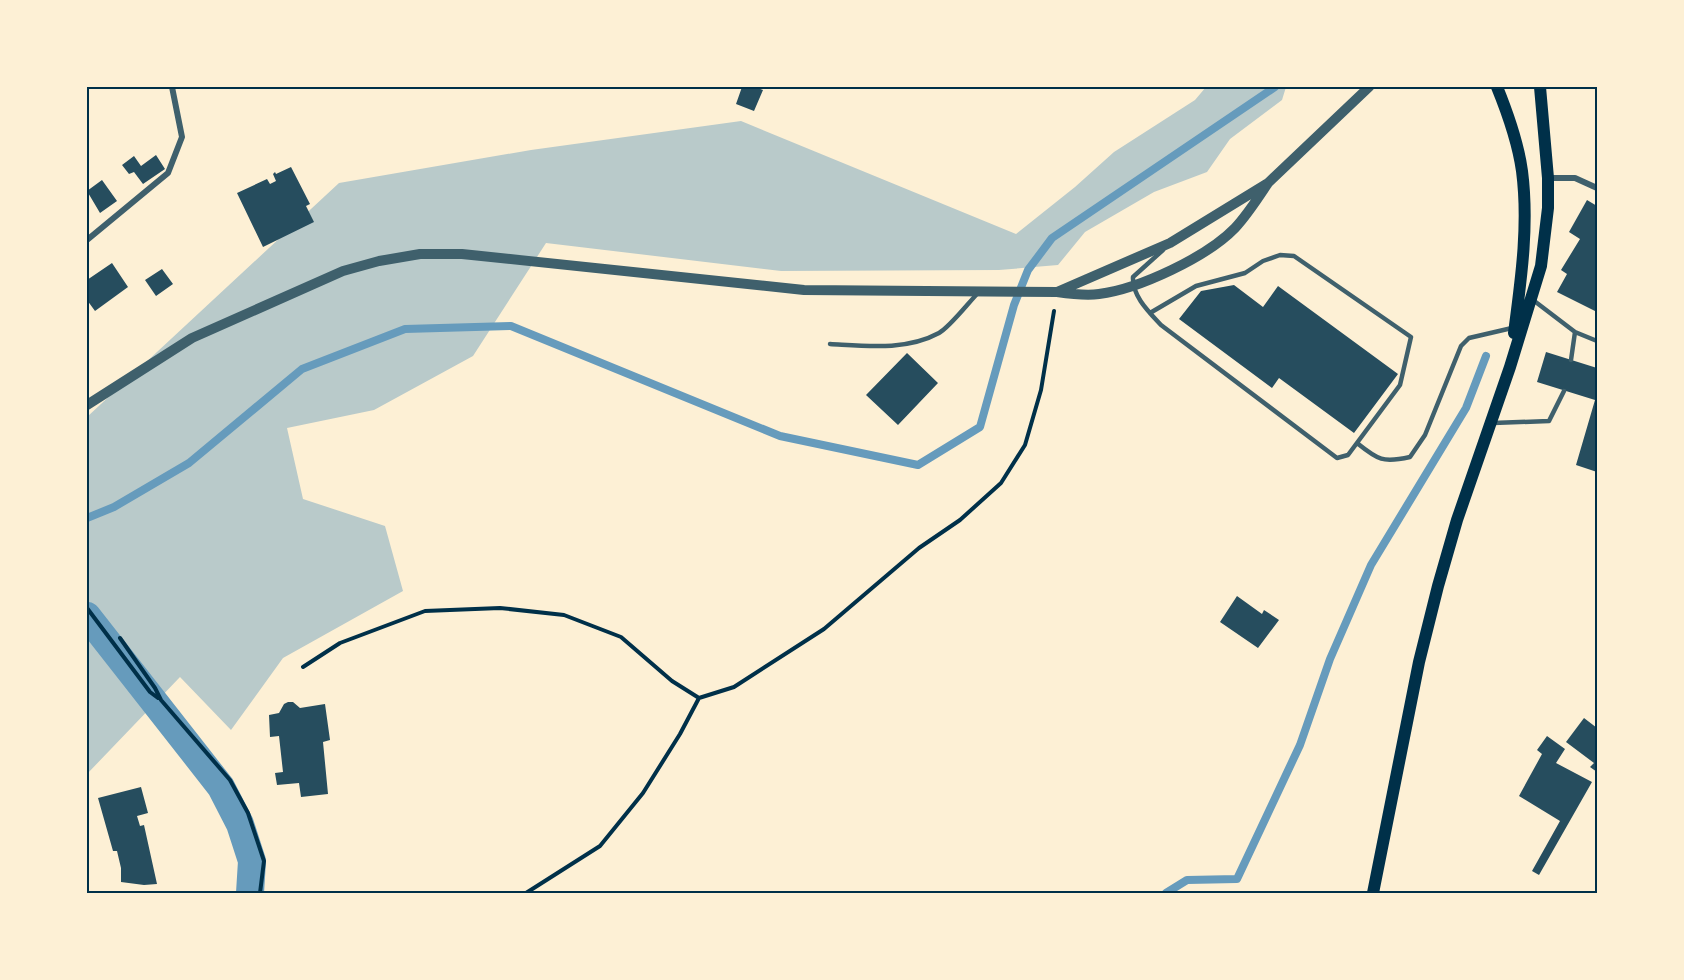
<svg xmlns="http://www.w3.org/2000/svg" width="1684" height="980" font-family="'Source Sans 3',sans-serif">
  <rect width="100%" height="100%" fill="#fdf0d5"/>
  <path fill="#b9caca" d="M1206,87H1286L1282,100L1230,139L1207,172L1154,192L1085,232L1058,265L999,270L781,271L546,243L473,356L374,410L287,428L303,499L385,526L403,591L283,658L231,730L180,677L87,774V417L339,183L531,150L741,121L1016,234L1075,187L1114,152L1195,100Z"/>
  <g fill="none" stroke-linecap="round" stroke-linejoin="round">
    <path stroke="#669bbc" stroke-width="8" d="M87,518L114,507L189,463L302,369L405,329L511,326L780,436L918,465L980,427L1014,305L1028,270L1052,238L1275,87
      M1166,893L1187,880L1237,879L1300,745L1330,659L1371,565L1466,408L1486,356"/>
    <path stroke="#669bbc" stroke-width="28" d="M87,616L221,787L240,824L252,861L250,893"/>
  </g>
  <path fill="#264d5e" d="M742,87H755L763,90L754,111L736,104Z
    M156,155L165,169L143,184L134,172L129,174L122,165L134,156L141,166Z
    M291,167L310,204L306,206L314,222L263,247L237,193L267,179L270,184L276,181L273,174L275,172L276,174Z
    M102,180L117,201L100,213L87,191Z
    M1587,200L1597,206V312L1557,292L1567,274L1561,270L1580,239L1569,232Z
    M112,263L128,287L95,311L87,300V280Z
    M162,269L173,284L156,296L145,280Z
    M1234,285L1263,307L1278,286L1398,374L1354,433L1279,378L1272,388L1179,319L1201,291Z
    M1546,352L1597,368V472L1576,465L1595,400L1537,382Z
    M907,353L938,383L898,425L866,395Z
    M1237,596L1262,614L1264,610L1279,620L1258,648L1220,622Z
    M288,702H293L300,708L325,704L330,740L323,742L328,794L301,797L299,783L277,785L275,773L283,772L279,736L270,737L269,715L279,713L284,704Z
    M1584,718L1597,728V772L1590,767L1594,763L1566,742Z
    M1547,736L1565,749L1556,763L1592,782L1539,875L1532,871L1560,821L1519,796L1542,754L1537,750Z
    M141,787L148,813L137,816L140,826L144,825L157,884L144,885L121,882V868L117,851H113L98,798Z"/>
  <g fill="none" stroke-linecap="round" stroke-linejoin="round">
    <path stroke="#003049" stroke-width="4" d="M87,608L150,692L158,698
      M120,638L155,688L161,700L230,780L248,813L264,861L260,893
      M303,667L340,643L425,611L500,608L564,615L621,637L672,681L699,698L734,687L824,629L919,548L960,520L1001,483L1025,445L1041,390L1054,311
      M526,893L600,846L643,793L680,734L699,698"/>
    <path stroke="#3f606c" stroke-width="4.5" d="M1533,300L1575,332L1571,360
      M1150,313L1196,286L1245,273L1263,261L1280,255L1294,256L1411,337L1400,385L1348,455L1337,458L1161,325C1149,312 1132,296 1133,277L1163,250
      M1575,332L1597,341
      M830,344C866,346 906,351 939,333C950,327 969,302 978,293
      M1493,423L1549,421L1564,391
      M1357,443C1378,460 1383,463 1410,457L1425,435L1461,346L1469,338L1512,328"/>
    <path stroke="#3f606c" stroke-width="6" d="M1548,178H1575L1597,188
      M87,240L168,173L182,137L172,87"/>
    <path stroke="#3f606c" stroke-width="10" d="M1057,292L1170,243L1268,183L1369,87
      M87,405L192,338L343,271L379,261L420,254H462L804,290L1057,292C1071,294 1085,296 1099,294C1139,289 1207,257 1235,228C1248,214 1258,198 1268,183"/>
    <path stroke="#003049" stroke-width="12" d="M1497,87C1508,114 1518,142 1522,171C1529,225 1521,280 1514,333
      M1373,893L1419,662L1438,586L1457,520L1510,367L1541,266L1548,208V178L1540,87"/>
  </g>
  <rect width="1684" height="980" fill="none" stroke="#fdf0d5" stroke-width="177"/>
  <rect x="88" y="88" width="1508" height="804" fill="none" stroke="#003049" stroke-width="2"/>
</svg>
